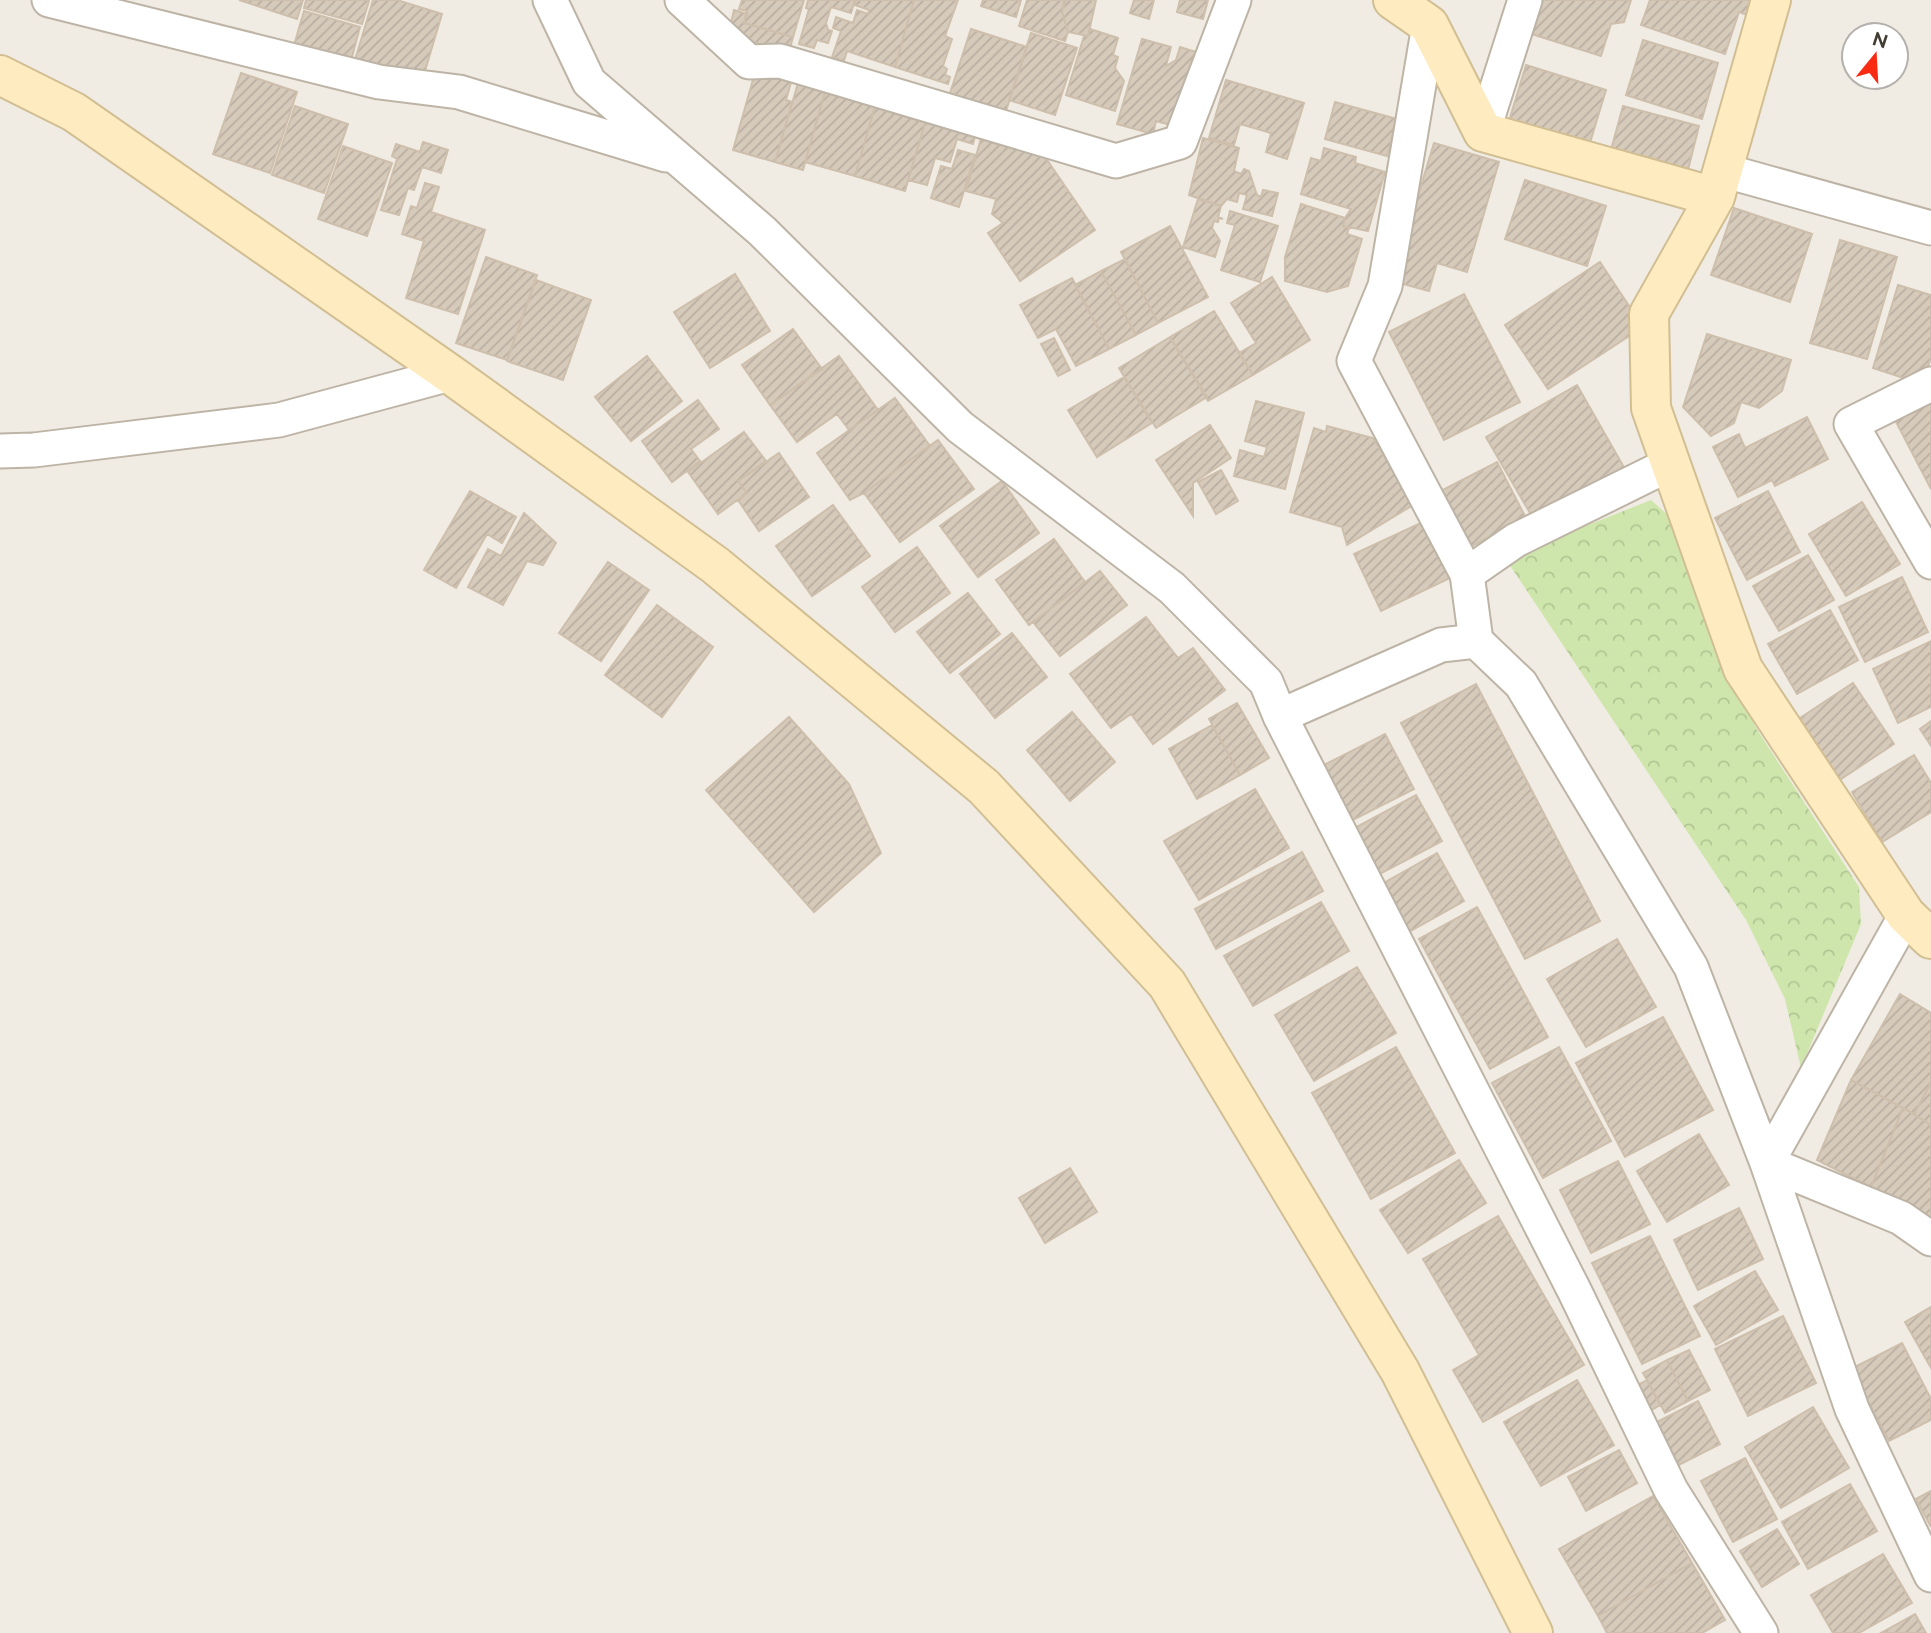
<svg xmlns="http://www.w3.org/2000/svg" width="1931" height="1633" font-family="Raleway,sans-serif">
  <defs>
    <pattern id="park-crowns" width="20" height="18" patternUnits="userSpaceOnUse" patternTransform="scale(1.75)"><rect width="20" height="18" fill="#cee6ab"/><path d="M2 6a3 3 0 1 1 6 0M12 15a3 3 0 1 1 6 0" fill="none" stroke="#b2c694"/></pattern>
    <pattern id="building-hatch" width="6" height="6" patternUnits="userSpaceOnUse" patternTransform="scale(1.75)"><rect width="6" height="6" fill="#d6cabb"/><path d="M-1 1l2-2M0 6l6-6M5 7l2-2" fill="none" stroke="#b9aea1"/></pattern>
  </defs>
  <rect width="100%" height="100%" fill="#f1ece3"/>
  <path fill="url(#park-crowns)" d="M1651,500L1678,524L1705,620L1756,728L1859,887L1861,924L1801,1068L1785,999L1746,920L1505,558Z"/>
  <path fill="url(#building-hatch)" stroke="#cebfac" stroke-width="2" d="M239,0H303L297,19Z
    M306,0H366L369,1L362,24L304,8Z
    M373,0H397L442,14L422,81L355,60Z
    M742,0H804L793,37L744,23L747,11L739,9Z
    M808,0H855L851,13L831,7L826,23L828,30L832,31L828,43L817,40L814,48L799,44L809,9L806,8Z
    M856,0H914L895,67L847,51L844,61L832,57L841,31L833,28L836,17L853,23L857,10L868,14L869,10L855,5Z
    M914,0H958L945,36L952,39L943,66L947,69L945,75L950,77L948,84L895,67Z
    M983,0H1021L1016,17L981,6Z
    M1027,0H1064L1062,12L1068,32L1065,41L1019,26Z
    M1066,0H1096L1088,36L1068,32L1062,12Z
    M1134,0H1154L1149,19L1130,13Z
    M1180,0H1208L1203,19L1177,12Z
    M1532,0H1631L1624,22L1611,24L1601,56L1522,31Z
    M1650,0H1766L1759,19L1739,12L1725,54L1641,25Z
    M734,10L747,14L744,23L793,37L789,52L732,36L730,27Z
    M304,11L360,27L349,68L292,52Z
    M971,29L1027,47L1003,120L947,102Z
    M1090,29L1118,38L1113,55L1118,57L1115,68L1124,81L1115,111L1066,95L1084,36H1088Z
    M1031,33L1077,48L1055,115L1009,100Z
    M1142,39L1171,47L1166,66L1176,60L1180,47L1196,52L1174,126L1156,121L1153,134L1117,124Z
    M1643,40L1718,63L1702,119L1626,95Z
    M1526,65L1606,90L1589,146L1509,121Z
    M756,69L792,79L786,100L792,102L775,162L733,150Z
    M241,73L297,92L270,173L213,154Z
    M1226,80L1304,103L1287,159L1266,152L1271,133L1240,124L1234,145L1209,138Z
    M798,83L825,92L803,170L775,162Z
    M825,92L875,106L855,176L805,162Z
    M878,96L929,110L905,191L855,176Z
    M1335,102L1397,119L1387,156L1325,139Z
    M295,106L348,124L324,193L272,175Z
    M1623,106L1699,126L1686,178L1609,157Z
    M929,110L978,124L973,144L957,139L950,162L935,158L927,185L908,180Z
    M982,135L1041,151L1095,230L1020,281L988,233L1003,223L992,214L996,199L966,191Z
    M1203,138L1239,148L1234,171L1241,174L1244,169L1249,171L1257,195L1261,197L1263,190L1278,193L1272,216L1243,209L1247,195L1239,193L1237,202L1227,199L1221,206L1189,195Z
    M423,142L448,150L441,173L422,167L414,190L408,188L399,215L381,210L397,159L392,156L396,144L420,152Z
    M1434,143L1499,162L1467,272L1437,263L1429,291L1392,281Z
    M343,146L392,163L367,236L318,219Z
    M1324,148L1356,157L1355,163L1385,172L1368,231L1343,226L1345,218L1351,209L1301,194L1311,158L1321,161Z
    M958,150L975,155L959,207L931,198L941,166L952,169Z
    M1525,180L1606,206L1587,266L1505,239Z
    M425,183L439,187L431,212L485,230L458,314L406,298L424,241L402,234L411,206L417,208Z
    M1198,199L1221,206L1218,217L1223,219L1219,218L1218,222L1214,221L1212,228L1220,241L1215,257L1183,247Z
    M1301,204L1345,218L1343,226L1349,228L1347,234L1362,239L1348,286L1327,292L1285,281V257Z
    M1734,208L1812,234L1790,302L1711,275Z
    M1230,211L1278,226L1260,282L1221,270L1235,225L1227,223Z
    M1170,226L1208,297L1158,323L1121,252Z
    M1840,240L1897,257L1867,359L1810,343Z
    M486,257L537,275L507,360L456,343Z
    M1125,259L1158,323L1136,335L1101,271Z
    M1600,262L1643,327L1548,389L1505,325Z
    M1101,271L1136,335L1109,349L1075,285Z
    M735,274L770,331L710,368L674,312Z
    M1272,277L1310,340L1253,375L1239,353L1256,343L1231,303Z
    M1072,278L1109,349L1076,366L1056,329L1038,338L1020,305Z
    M536,280L591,300L563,380L507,361Z
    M1898,285L1931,295V357L1926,374L1916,371L1913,381L1873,368Z
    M1464,294L1520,402L1444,440L1389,332Z
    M1214,311L1253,375L1208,401L1170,337Z
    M793,329L822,369L770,405L742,365Z
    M1707,334L1791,360L1782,391L1759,408L1741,402L1734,423L1711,436L1683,407Z
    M1170,337L1207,397L1156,428L1119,368Z
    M1054,338L1070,370L1058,376L1041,344Z
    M647,356L682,401L631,441L595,397Z
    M839,356L878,410L849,430L837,414L797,442L770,405Z
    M1124,377L1152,423L1097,457L1068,410Z
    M1577,385L1625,469L1534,520L1486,437Z
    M895,398L930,446L864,493L850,500L817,453Z
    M698,400L719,429L691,449L700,461L672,482L642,441Z
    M1256,401L1304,413L1285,489L1234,476L1240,450L1264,457L1267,447L1245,441Z
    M1931,402V489L1895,420Z
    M1807,417L1828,459L1775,486L1772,480L1738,497L1713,447L1739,434L1745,448Z
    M1210,425L1231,458L1193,483V516L1156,460Z
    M1327,426L1373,438L1388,462L1397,457L1423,499L1347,545L1342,527L1290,512L1314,428L1326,432Z
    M744,432L766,461L738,481L747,493L718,514L688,472Z
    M938,440L974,489L900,542L864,493Z
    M779,453L809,497L759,531L738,500L747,493L738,481Z
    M1497,462L1526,518L1464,550L1435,494Z
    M1221,470L1238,501L1216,514L1198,482Z
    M1002,481L1039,533L978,577L940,526Z
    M470,491L516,517L502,543L487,534L456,588L424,570Z
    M1768,491L1800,552L1747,580L1715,518Z
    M1862,502L1900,564L1846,596L1809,534Z
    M833,505L870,556L812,596L776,546Z
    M524,513L556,543L543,565L527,561L503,605L468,587L488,549L501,556Z
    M1425,521L1452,577L1381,611L1354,554Z
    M1054,539L1085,582L1029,625L996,580Z
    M917,547L950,593L895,632L862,587Z
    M1808,555L1834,600L1779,631L1753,586Z
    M608,562L649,590L601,661L559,633Z
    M1100,571L1127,605L1060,656L1033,622Z
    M1902,577L1928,632L1865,662L1839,607Z
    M968,593L1000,634L950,673L917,632Z
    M657,605L713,647L662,717L605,675Z
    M1830,610L1858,660L1797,694L1768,644Z
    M1146,617L1178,658L1193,648L1225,690L1153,744L1131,714L1111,728L1070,674Z
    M1012,633L1047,677L995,718L960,674Z
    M1931,641V707L1898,723L1873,669Z
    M1853,683L1894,744L1838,781L1797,720Z
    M1476,684L1600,921L1525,959L1401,723Z
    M1237,703L1269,758L1240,775L1209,719Z
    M1072,712L1115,762L1070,801L1027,750Z
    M789,717L849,784L881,853L814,912L706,790Z
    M1931,721V746L1920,729Z
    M1212,725L1240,775L1197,799L1169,749Z
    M1385,734L1414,789L1351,821L1322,766Z
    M1914,755L1931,783V812L1882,842L1852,792Z
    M1255,789L1289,848L1199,900L1164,841Z
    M1416,795L1442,841L1378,875L1353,829Z
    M1302,852L1323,891L1216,949L1195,909Z
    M1437,853L1464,901L1409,932L1382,884Z
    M1321,902L1349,951L1253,1006L1224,956Z
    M1477,907L1548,1037L1490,1069L1419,939Z
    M1617,939L1656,1007L1586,1047L1547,979Z
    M1357,967L1396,1033L1314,1081L1275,1015Z
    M1900,994L1931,1013V1083L1914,1114L1851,1080Z
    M1663,1017L1713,1110L1625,1157L1576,1063Z
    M1396,1047L1455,1153L1371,1199L1312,1093Z
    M1559,1047L1611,1141L1543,1178L1492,1083Z
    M1851,1080L1903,1108L1871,1187L1817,1160Z
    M1931,1083V1125L1914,1114Z
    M1903,1108L1931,1125V1221L1871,1187Z
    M1699,1134L1729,1185L1667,1222L1637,1171Z
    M1459,1160L1486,1203L1408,1253L1380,1210Z
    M1618,1161L1650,1224L1591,1253L1560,1190Z
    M1070,1168L1097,1212L1045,1243L1019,1198Z
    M1739,1208L1763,1259L1698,1290L1674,1240Z
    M1498,1216L1584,1365L1483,1422L1453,1370L1479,1355L1423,1259Z
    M1650,1236L1700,1336L1642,1364L1592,1263Z
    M1755,1271L1778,1310L1716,1345L1694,1306Z
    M1931,1307V1368L1905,1322Z
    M1783,1316L1816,1383L1748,1416L1715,1349Z
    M1902,1343L1931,1399V1420L1889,1441L1851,1369Z
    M1689,1350L1710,1390L1688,1401L1667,1360Z
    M1667,1360L1688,1401L1665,1413L1643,1373Z
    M1577,1380L1614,1445L1541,1486L1504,1422Z
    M1647,1380L1660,1405L1643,1415L1630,1389Z
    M1698,1401L1720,1444L1677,1466L1655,1423Z
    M1813,1407L1849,1468L1781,1508L1745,1447Z
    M1619,1450L1637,1483L1586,1511L1568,1477Z
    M1745,1458L1777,1519L1733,1542L1701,1481Z
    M1850,1484L1877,1531L1808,1569L1782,1522Z
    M1931,1491V1527L1916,1499Z
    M1653,1496L1692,1563L1598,1616L1559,1549Z
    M1777,1529L1799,1564L1762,1587L1740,1551Z
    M1883,1554L1912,1603L1859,1633H1833L1811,1595Z
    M1692,1563L1725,1620L1702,1633H1607L1598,1616Z
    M1915,1614L1926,1633H1881Z"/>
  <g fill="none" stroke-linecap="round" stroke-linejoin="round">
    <defs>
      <path id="street" d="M49,0L379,82L459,92L666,155
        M550,0L589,82L762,231L960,427L1172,588L1266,682L1280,716L1574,1290L1671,1490L1761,1633
        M682,0L749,62L780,61L1116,161L1180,142L1234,0
        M1429,25L1385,286L1354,361L1467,574
        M1483,132L1525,0
        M1722,170L1931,228
        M1931,384L1851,424L1931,562
        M0,451L34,450L279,420L450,374
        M1476,641L1467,574L1516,540L1670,464
        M1280,716L1441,645L1476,641L1521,684L1691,967L1767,1163L1852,1409L1931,1575
        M1906,915L1767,1163L1901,1218L1931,1239"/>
      <path id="secondary" d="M1393,0L1429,25L1483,132L1715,197
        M1771,0L1715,197L1649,314L1651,408L1743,669L1906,915L1931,939
        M0,75L74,112L450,374L715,565L984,787L1167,984L1400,1371L1533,1633"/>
    </defs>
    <use href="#street" stroke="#bdb4a6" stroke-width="37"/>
    <use href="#secondary" stroke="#d2be93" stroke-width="42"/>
    <use href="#street" stroke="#fff" stroke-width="33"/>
    <use href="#secondary" stroke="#feecc0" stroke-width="38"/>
  </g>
  <g transform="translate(1875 56) rotate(18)"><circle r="33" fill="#ffffff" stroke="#b4b1ad" stroke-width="2"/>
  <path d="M0-5L12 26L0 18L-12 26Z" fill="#f92b12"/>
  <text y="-10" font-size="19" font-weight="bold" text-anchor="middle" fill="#433c33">N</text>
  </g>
</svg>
